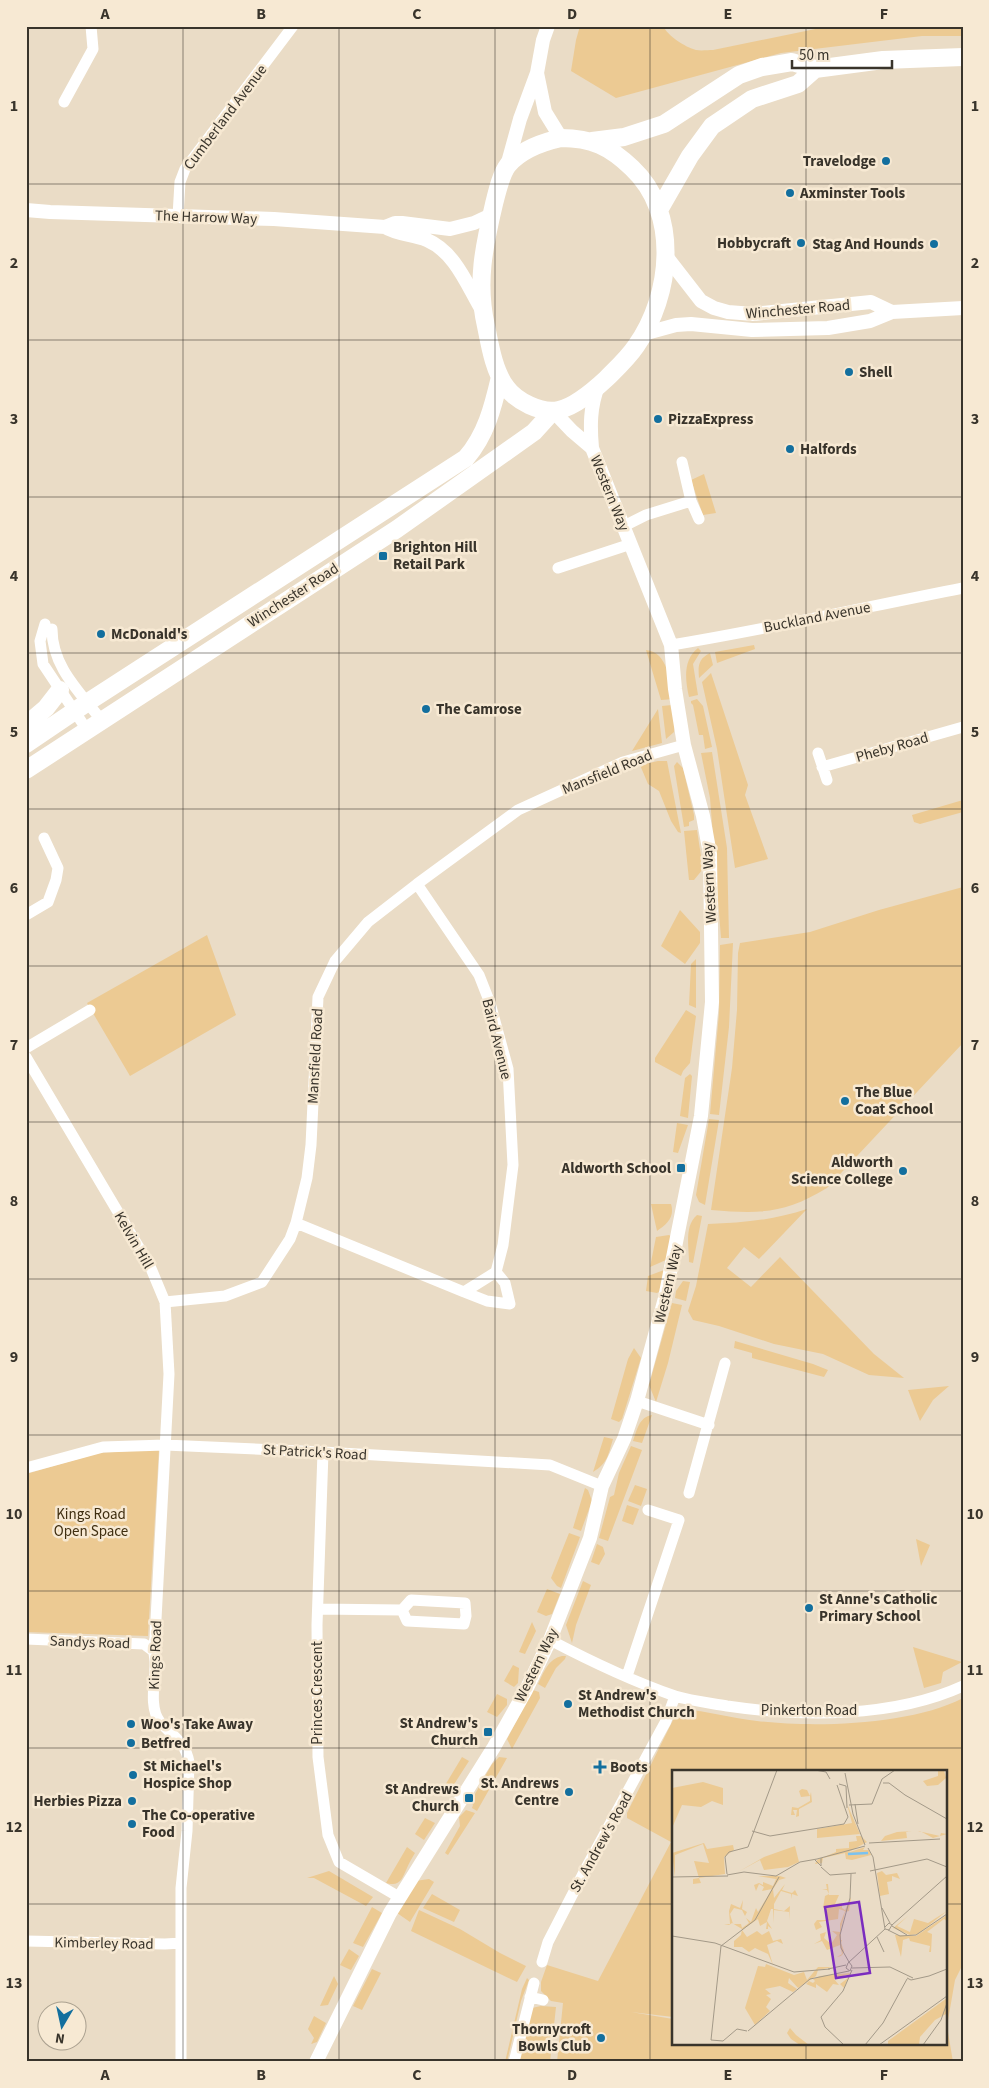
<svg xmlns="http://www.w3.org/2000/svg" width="989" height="2088" font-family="'Source Sans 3',sans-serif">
  <rect width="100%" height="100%" fill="#eadcc6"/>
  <path fill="#ecca93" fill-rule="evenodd" d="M580,26H663C668,36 685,47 696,50C701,51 708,50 713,50L830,26H963V36H922L781,53L616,98L571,71L576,40Z
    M704,474L716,513L703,515L691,480Z
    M754,645L755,649L717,663L715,652Z
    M698,648L701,651L693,664L698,695L689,697C685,679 683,660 698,648Z
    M646,650C668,652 670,682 674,699L661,700Z
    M710,653L713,665L699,678C698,666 698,659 710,653Z
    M711,673L748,785L745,795L768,859L735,868L717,749L702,682Z
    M697,699L703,706L712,747L705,749L703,735H699L693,705L691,703V701Z
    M672,705L676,720L674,732L666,739L662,706Z
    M658,709L662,743L632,751Z
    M712,752L727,848L729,938H721L710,798L701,753Z
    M658,761H667L681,833L678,832L671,821L659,791L648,784L640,765Z
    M677,762L683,768L694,815V820L689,822V826L684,827L674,766Z
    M963,800V812L920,824L914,822L912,815Z
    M697,830L703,869L694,880H689L684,831Z
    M963,887V1043L827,1188C784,1214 760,1214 711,1210L732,1068L737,1010L738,953L740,943L810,932L879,910Z
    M680,910L700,932V943L685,964L661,946Z
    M207,935L236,1015L130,1076L87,1003Z
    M733,943L729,1027L719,1115L710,1114L719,1013L720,945Z
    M696,959V1008L689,1005L691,964Z
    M686,1010L696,1016L690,1063L683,1071L681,1076L655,1062V1058Z
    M690,1074L692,1076L688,1118L680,1116L685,1078Z
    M709,1119L719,1120L705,1205L699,1202L696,1195Z
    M677,1123L688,1125L678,1153L673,1152Z
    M651,1204H671C675,1217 667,1224 657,1231Z
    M807,1209L759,1259L744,1247L727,1268L751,1287L780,1257L874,1354L904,1378L869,1375L823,1354L774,1344L719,1326L693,1320L688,1311L696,1286L708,1224C742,1223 774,1220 807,1209Z
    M697,1215L702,1216L693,1263L689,1262C689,1247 684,1226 697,1215Z
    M669,1235L672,1237L666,1260L650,1267L656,1237Z
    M664,1270L660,1291L657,1293L646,1291L648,1276Z
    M683,1281L690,1282L686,1301L675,1298L676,1291Z
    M672,1303L682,1305L668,1363L656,1402L649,1385Z
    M735,1341L813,1364L828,1370L824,1377L752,1358V1353L734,1348Z
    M634,1348L641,1358L622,1419L619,1422L611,1419L628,1359Z
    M949,1386L933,1400L920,1421L908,1390Z
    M652,1415L642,1443L633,1441C637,1430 639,1417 652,1415Z
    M604,1437L613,1439C608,1455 608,1463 593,1472Z
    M631,1446L642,1450L608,1541L599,1538L610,1497L614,1495L619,1473Z
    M159,1449L148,1636L26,1632V1474L99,1453Z
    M635,1485L647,1489L641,1506L628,1501Z
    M585,1488L588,1490L592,1501L581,1531L573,1528Z
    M627,1505L639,1509L633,1525L622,1521Z
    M569,1533L580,1537L561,1588L557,1586L551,1578Z
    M916,1539L930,1545L921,1566Z
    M597,1544L603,1547L605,1554L599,1565L591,1562Z
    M583,1581L591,1585L576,1625L572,1643L566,1625Z
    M547,1589L560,1594L552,1614L546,1616L537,1612Z
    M532,1622L536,1631L525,1654L519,1652Z
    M913,1647L962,1662L943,1672L941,1683L924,1688Z
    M562,1656H566L565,1659L556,1668L545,1688L538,1684C544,1672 548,1659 562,1656Z
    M513,1665L519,1668L518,1683L514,1687L504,1681Z
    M533,1690L539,1692L540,1698L512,1749L507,1739Z
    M497,1694L507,1699V1705L497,1717L487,1712Z
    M963,1698V1964L955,1980L947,2026L953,2062H557L563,2003L551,2001L541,1991V1982L547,1965L598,1981L671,1842L627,1818V1813L676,1714L682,1709C707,1711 732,1718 757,1721C814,1728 912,1725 963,1698ZM673,1772H945V2044H673V2019L631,2012L673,2017Z
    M462,1757L469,1761L451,1789L441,1792Z
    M499,1757L507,1758L477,1811L472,1808L473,1805L471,1801L492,1764Z
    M466,1810L475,1813L448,1855L445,1853L460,1826L459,1817Z
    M425,1818L435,1823L424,1840L415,1834Z
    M407,1847L415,1853C412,1858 409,1863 407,1868C402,1879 400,1887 386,1883Z
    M329,1871L373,1897L366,1906L314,1878H307Z
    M429,1879L434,1882L410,1922L397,1913L415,1881Z
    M432,1894L460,1910L454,1922L423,1908Z
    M372,1907L382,1913L363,1947L353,1943Z
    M419,1910L460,1929L500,1953L526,1966L517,1982L411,1931Z
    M349,1949L359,1956L351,1970L340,1965Z
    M372,1969L381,1973L362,2010L353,2006Z
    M334,1976L338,1984L328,2005L320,2006Z
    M527,1978L529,1980L521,2001L507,2062H505L522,1989Z
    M541,2006L556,2007L550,2062H519L532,2008Z
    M314,2016L326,2023L317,2042L311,2044L314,2038L308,2029Z"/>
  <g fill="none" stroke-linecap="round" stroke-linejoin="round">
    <path stroke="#fff" stroke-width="11" d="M64,102L93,49L91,26
      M178,216L180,182L185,169L293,26
      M682,462L691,501L699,519
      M624,526L646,515L691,501
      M558,568L631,544
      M45,624L40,641L43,664L87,730
      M52,629C52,667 80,692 102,721
      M671,645C769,629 866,607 963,588
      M818,753L827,780
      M822,767L963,727
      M26,915L48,902L56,880L58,868L44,838
      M26,1048L90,1010
      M26,1057L150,1266L165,1302L169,1374L155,1638C152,1649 154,1650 155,1661C156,1678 148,1707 160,1722C173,1737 185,1741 189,1762L187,1831L181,1888V2062
      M296,1223L464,1292L496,1272L503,1245L513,1165L508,1069L490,1003L479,975L417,884
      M464,1292L487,1301L510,1304L505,1283L496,1272
      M165,1302L225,1296L262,1282L290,1239L296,1223L307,1178L311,1145L318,997L335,961L368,922L417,884L518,810L623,762L684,745
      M637,1401L709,1425
      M323,1452L317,1625L318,1757L328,1835L339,1862L399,1897
      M26,1468L103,1447L165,1445L323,1452L550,1465L602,1486
      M689,1493L725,1363
      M318,1609L402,1610L411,1600L465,1603L466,1616L464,1624L407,1621L402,1610
      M26,1639L144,1644L152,1650
      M550,1640C590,1661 632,1681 675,1696C692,1701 710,1703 727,1706C802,1717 893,1718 963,1686
      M627,1676L679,1520L648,1510
      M26,1941L165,1944L181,1943
      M542,1962L548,1942L585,1870L666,1721L675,1696
      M530,1997L543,2000
      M514,2062L534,1983"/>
    <path stroke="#fff" stroke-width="14" d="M537,73L545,112L561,138
      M507,166L520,119L537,73L543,40L548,26
      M26,210L50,212L274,219L385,227C398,235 413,234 427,240C455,252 467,285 482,310
      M385,227L395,223H402L450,229L474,223L491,215
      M666,256L701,301L714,308L728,312L753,314L871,302L892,312
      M643,334L676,325L691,324L752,330L828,328L870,321L892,312L963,308
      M553,411L572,431L592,448
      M316,2062L390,1913L494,1747L526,1690L550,1640L590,1538L602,1486L624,1439L637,1401L665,1298L701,1116L712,1002L710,854L703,816L684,745L675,689L671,645L592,448C590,426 590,407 598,386"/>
    <path stroke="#fff" stroke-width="18" d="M561,138C592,138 610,147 632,168C680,213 672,295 636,346C628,358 616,369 606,379C593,391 576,406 559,410C541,414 516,401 506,387C494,371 490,346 486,326C476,283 484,246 494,204C497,192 501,174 508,165C521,150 543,142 561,138Z
      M592,141L624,137L664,124L739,75L762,67L792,62L815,69L883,60L963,57
      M659,210L690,156L712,126L752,99L798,84L815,69
      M26,725L46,708L60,690
      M26,744L88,702L466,458C486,435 493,407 500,377
      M26,770L397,529L534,432L553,411"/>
  </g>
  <path fill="none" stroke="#39342b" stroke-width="1" stroke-opacity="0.55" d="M183,26V2062M339,26V2062M495,26V2062M650,26V2062M806,26V1772M26,184H963M26,340H963M26,497H963M26,653H963M26,809H963M26,966H963M26,1122H963M26,1279H963M26,1435H963M26,1591H963M26,1748H963M26,1904H673M945,1904H963M806,2044V2062"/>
  <g fill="#136f9e" stroke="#f7e9d3" stroke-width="2">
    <circle cx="886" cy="161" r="5"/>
    <circle cx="790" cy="193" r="5"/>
    <circle cx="801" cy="243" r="5"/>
    <circle cx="934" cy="244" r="5"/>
    <circle cx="849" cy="372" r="5"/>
    <circle cx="658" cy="419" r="5"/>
    <circle cx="790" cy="449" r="5"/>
    <rect x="378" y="551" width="10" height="10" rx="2.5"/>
    <circle cx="101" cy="634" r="5"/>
    <circle cx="426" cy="709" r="5"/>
    <circle cx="845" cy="1101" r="5"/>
    <rect x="676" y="1163" width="10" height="10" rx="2.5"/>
    <circle cx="903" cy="1171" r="5"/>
    <circle cx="809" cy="1608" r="5"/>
    <circle cx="568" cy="1704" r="5"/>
    <circle cx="131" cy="1724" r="5"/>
    <rect x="483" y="1727" width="10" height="10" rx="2.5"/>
    <circle cx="131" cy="1743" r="5"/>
    <path d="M597.5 1759.5h5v5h5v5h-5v5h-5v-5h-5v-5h5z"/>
    <circle cx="133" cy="1775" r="5"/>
    <circle cx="569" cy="1792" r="5"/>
    <rect x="464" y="1793" width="10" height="10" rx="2.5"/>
    <circle cx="132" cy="1801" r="5"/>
    <circle cx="132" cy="1824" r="5"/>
    <circle cx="601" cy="2038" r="5"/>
  </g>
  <g text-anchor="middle" stroke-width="5" stroke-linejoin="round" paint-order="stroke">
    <g font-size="15" fill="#39342b" stroke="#f7e9d3">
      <text transform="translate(225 117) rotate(-53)" y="5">Cumberland Avenue</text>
      <text transform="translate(206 217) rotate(2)" y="5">The Harrow Way</text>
      <text transform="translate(798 309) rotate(-5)" y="5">Winchester Road</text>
      <text transform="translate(610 493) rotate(68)" y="5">Western Way</text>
      <text transform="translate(293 595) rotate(-33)" y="5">Winchester Road</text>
      <text transform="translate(817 617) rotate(-11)" y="5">Buckland Avenue</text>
      <text transform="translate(892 747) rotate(-16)" y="5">Pheby Road</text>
      <text transform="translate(607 772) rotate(-22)" y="5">Mansfield Road</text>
      <text transform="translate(709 883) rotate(-93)" y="5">Western Way</text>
      <text transform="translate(497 1039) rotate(76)" y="5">Baird Avenue</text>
      <text transform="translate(315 1056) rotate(-87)" y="5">Mansfield Road</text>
      <text transform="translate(134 1240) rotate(60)" y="5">Kelvin Hill</text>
      <text transform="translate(668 1284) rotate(-77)" y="5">Western Way</text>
      <text transform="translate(315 1452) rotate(3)" y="5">St Patrick's Road</text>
      <text transform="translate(90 1642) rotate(2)" y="5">Sandys Road</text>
      <text transform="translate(155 1655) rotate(-88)" y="5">Kings Road</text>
      <text transform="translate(536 1665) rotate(-64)" y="5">Western Way</text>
      <text transform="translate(317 1693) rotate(-90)" y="5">Princes Crescent</text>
      <text x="809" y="1715">Pinkerton Road</text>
      <text transform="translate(601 1842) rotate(-61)" y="5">St. Andrew's Road</text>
      <text transform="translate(104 1943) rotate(1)" y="5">Kimberley Road</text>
    </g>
    <g font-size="15" font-weight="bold" fill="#39342b" stroke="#f7e9d3" text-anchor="start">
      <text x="876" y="166" text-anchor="end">Travelodge</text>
      <text x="800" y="198">Axminster Tools</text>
      <text x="791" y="248" text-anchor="end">Hobbycraft</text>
      <text x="924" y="249" text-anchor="end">Stag And Hounds</text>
      <text x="859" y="377">Shell</text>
      <text x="668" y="424">PizzaExpress</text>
      <text x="800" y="454">Halfords</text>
      <text x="393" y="552">Brighton Hill<tspan x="393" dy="17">Retail Park</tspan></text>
      <text x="111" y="639">McDonald's</text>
      <text x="436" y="714">The Camrose</text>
      <text x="855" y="1097">The Blue<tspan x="855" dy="17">Coat School</tspan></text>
      <text x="893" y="1167" text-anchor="end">Aldworth<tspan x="893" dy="17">Science College</tspan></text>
      <text x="671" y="1173" text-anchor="end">Aldworth School</text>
      <text x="819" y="1604">St Anne's Catholic<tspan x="819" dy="17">Primary School</tspan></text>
      <text x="578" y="1700">St Andrew's<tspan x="578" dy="17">Methodist Church</tspan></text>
      <text x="478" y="1728" text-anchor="end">St Andrew's<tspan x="478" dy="17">Church</tspan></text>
      <text x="141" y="1729">Woo's Take Away</text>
      <text x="141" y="1748">Betfred</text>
      <text x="143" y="1771">St Michael's<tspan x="143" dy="17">Hospice Shop</tspan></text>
      <text x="610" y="1772">Boots</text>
      <text x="559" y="1788" text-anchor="end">St. Andrews<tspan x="559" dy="17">Centre</tspan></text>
      <text x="459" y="1794" text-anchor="end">St Andrews<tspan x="459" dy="17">Church</tspan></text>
      <text x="122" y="1806" text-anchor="end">Herbies Pizza</text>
      <text x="142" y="1820">The Co-operative<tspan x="142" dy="17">Food</tspan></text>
      <text x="591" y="2034" text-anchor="end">Thornycroft<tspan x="591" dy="17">Bowls Club</tspan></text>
    </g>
    <g font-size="15" fill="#3f2e10" stroke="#f7e9d3">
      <text x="91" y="1519">Kings Road<tspan x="91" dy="17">Open Space</tspan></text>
    </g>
  </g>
  <g transform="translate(672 1770)">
    <rect width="275" height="275" fill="#eadcc6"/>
    <path d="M266,0H272L274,8L266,15L255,16L251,11L266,6ZM31,12L51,18V35L40,31L29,37L10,35L0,58V18ZM130,19L135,20L138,26L139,22L140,32L127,39V46L124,47L125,40H121L123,45H119L120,37L126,38L138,31V26L129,27L127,21ZM175,34L188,64L145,68V59L180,53ZM234,61L235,68L209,71L213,66L225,62L240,61H246L268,66L269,63L275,64L261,68L248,61ZM184,66H189L195,72L175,83L193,77L191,80H197L199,85L180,90L174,89L173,83L151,88L150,93L143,94L145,90L164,82V79L177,78V72L185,71ZM32,73L35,79L61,75L62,80L52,87L53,104L27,108L29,113L21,114V109L27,108L22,91L37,93L31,74L3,85V107L0,83ZM123,76L127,92L116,97L92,100L88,90L66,102L92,87ZM210,101L214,105L225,103L228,109L220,106V111L215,112L217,124L208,126L205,103ZM86,106H108L114,108L107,110L101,119L102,128L113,114L110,120L120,123L123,120L126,126L120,124L119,129V124L109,121L102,134V139L112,141L118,136L117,150V142L102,140V153L101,139H99L95,151L100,159L96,156V159H94L95,152L88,156L86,149L70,160L75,167L85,161L90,165L97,161L101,171L109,169L111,174L105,171L95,175L101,195L96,184L83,178L77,182L70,177H62V171L69,165L70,159L60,153L57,155L52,154H58L57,141L59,134L68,138L71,130L70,139L75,142L73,146L70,140L62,138L58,144L61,154H69L70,158L77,153L74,148L79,152L84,138L86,142L100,119L90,121L92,117L87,114L84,121L82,115L87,113L91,115V112L101,116L104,109ZM154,114H156L157,125H167L163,134L170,133V138L173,140L179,127V128L177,141L173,142L172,147L169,158V170H170L169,173L172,181L171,184L169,186L165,187L170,184L168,175L155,180L150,171L142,174L149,170L148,164L154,162L152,168L159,174L165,165L160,161L168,162V154L173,141L167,139L166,149L147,152L150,157L144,160L142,154L145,150H154L155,139L151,138L153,126L157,124L155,120H150L155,119ZM275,141L246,164L238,165L221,158L236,146L225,156L238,162L242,149L256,153ZM275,145V151L272,149L255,162L260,164L259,182H257L258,176L238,171L237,168L231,170L229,187L223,165L244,166ZM94,194L122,205L132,202L135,210L146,197H161L146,200L144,206L126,218L117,208L116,213L125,219L121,222L108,216L93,219L99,224L94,225L99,229L94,237L98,241L83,255L73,238L86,196L93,197ZM178,203L172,218L168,214L176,208L174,205L162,209L167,215L161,214L155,222L144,214V218L134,214L137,211L141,213L143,211L141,209L148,206ZM275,228L274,244L263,250L248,267L247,275H216V271ZM118,258L124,265L137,275H128L119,269L115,263Z" fill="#ecca93"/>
    <path fill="none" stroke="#7ac2f0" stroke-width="2.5" d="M176,84L196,83"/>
    <path fill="none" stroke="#a39988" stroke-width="1" d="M143,0L154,2L158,9M173,3L181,44L193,75M211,13H217L233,25M167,14L174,16L175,38M233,25L275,49M183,34L186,54M177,35L200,34L210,9L223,0M80,61L98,66L172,54L176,47L165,15M197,73L268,69M196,78L201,87L213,159L217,160L220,155L217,153L213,157M145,89L193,76M143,90L149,96V88M149,97L158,105L184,103M198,101L255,89L275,97M55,104L53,87L57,82L76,77L105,0M55,105L72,102L104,106L128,92L145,89M0,107L56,106M210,138L218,153M220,155L275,106M220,156L235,165M216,160L228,166L244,165L275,144M0,166L43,173L122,202L158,199M205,167L212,182M177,192L169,178L168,165L178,128L179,104M177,192L180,196L178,201L174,198L176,193L213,159M180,198L218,197L241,208M156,199L174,195M235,208L239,210L257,206L275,199M75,261L65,259L51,271L39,270L49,176L83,150L107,107M76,261L138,209L177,201M172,275L153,257L149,247L171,221L180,200M193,275L211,253L235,209M207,275L275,226M251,275L269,250L275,233"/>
    <path fill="#7b2cbf" fill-opacity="0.15" stroke="#7b2cbf" stroke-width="2.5" d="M187,132L198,203L164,208L153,137Z"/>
    <rect width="275" height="275" fill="none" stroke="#39342b" stroke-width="2.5"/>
  </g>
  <rect width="989" height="2088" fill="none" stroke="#f7e9d3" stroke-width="55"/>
  <g transform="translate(62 2026) rotate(189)"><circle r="24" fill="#f7e9d3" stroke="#aba190"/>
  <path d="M0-4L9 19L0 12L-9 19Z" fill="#136f9e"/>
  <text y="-8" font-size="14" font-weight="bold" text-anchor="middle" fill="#39342b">N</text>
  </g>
  <path d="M792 60v8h100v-8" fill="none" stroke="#39342b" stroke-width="2.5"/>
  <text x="799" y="60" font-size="15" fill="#39342b" stroke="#f7e9d3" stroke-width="4" paint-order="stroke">50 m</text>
  <rect x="28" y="28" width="934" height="2032" fill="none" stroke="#39342b" stroke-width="2"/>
  <g font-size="16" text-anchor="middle" font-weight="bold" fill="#39342b">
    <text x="105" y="19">A</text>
    <text x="261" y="19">B</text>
    <text x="417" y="19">C</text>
    <text x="572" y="19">D</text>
    <text x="728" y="19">E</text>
    <text x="884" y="19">F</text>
    <text x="14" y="111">1</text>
    <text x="975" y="111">1</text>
    <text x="14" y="268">2</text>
    <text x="975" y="268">2</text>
    <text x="14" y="424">3</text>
    <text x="975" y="424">3</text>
    <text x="14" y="581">4</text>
    <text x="975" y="581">4</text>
    <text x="14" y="737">5</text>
    <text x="975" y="737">5</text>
    <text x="14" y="893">6</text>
    <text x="975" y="893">6</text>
    <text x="14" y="1050">7</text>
    <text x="975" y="1050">7</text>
    <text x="14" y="1206">8</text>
    <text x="975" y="1206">8</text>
    <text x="14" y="1362">9</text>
    <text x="975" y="1362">9</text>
    <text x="14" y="1519">10</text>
    <text x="975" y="1519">10</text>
    <text x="14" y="1675">11</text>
    <text x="975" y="1675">11</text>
    <text x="14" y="1832">12</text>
    <text x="975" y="1832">12</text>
    <text x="14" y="1988">13</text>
    <text x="975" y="1988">13</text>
    <text x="105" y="2080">A</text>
    <text x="261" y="2080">B</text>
    <text x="417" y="2080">C</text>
    <text x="572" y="2080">D</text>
    <text x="728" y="2080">E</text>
    <text x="884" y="2080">F</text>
  </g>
</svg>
